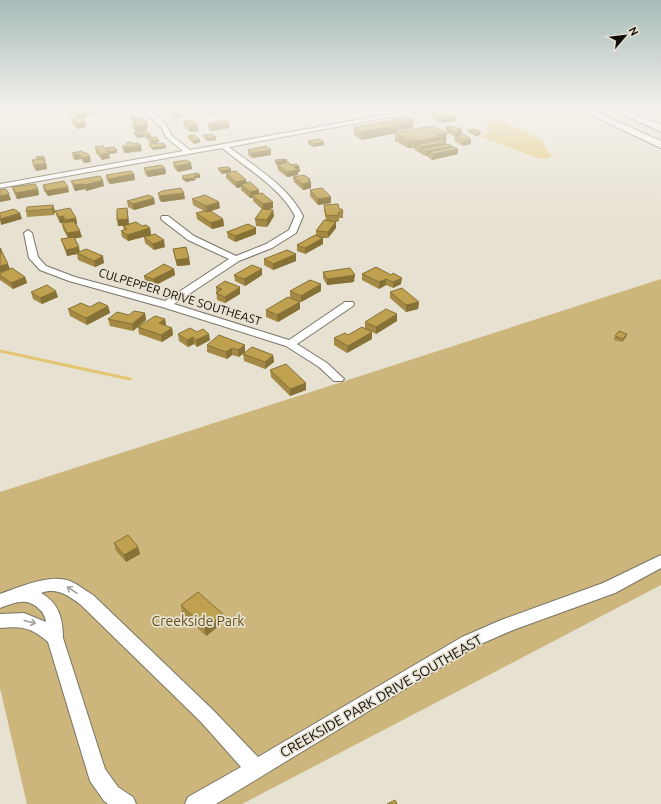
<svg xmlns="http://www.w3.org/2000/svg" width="661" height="804" font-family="Ubuntu,sans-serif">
  <rect width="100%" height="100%" fill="#e7e1d2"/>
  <path fill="#cdb67b" d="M661,279V585L242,804H27L0,688V492Z"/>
  <path fill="#e3c572" d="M495,122H503L541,139L544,142L545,147L552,157L544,159L538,158L481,137L480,135H485L489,131L485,125Z"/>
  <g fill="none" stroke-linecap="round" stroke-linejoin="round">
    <path stroke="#e3c572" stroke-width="3" d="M0,351L130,379"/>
    <defs>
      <path id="minor" d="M142,109H149L167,126L171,135L190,150L418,109H433L229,147C255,167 288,186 303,216L296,233L272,248L239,261L174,304L289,340L345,302H353L354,304L353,306L297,344L327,363L342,377L344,379L342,381H334L319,367L286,346L162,307L69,281L40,270L29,258L24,233L28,230L32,233L38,257L46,266L75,277L165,301L229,259L188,240L162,220L161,218L162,216H168L194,236L236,256L266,244L289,230L295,216C281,188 246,168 222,148L0,188V184L183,151L166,137L162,128Z
        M661,555V568L615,593L513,630L474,647L216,804H185L188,797L241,767L201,722L81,605C69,596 57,587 41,593C59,603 63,619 63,638L105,769L118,787L133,797L136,804H108L104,801L90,781L48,642C30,627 23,626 0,628V614L24,613L46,622C45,616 43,612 38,608C26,597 14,603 0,608V594C19,587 53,572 72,582C79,585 86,591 93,595L213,710L258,757L462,637L501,620L603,583Z"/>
      <path id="highway" d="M578,109H590L661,141V148Z
        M612,109H624L661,125V132Z"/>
    </defs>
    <use href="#minor" stroke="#797466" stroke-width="2"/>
    <use href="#highway" stroke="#797466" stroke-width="2"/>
    <use href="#minor" fill="#fff" fill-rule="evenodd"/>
    <use href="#highway" fill="#fff" fill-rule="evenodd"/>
  </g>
  <path fill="#a48a44" d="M73,109H95L96,113L86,114L87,118H82L85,122L86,127L77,129L72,123L71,118L77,117L74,113Z
    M165,109H178L182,116L174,118L170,115V112H168Z
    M204,109H218V113L210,114Z
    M431,112L455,121L442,123L430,117Z
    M130,117L148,127L147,128V130L136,132L133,129L132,124H135L131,120Z
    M391,120L413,128L397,131V133L446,141H444L446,142V144L452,146V147L458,149V154L432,160L428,157V156H426L421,154V153H420L415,150V149L412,148H408L395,141V133L362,140L354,135V127L391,122Z
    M183,121L199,131L190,132L184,126Z
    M208,124L229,128L211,131L209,129Z
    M446,127L462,130V135L471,144L463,146L454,141L455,137L446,132Z
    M468,130L480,135L475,136L468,132Z
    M147,131L151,137L159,140V142L156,143L157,144L166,146V148L153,150L149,146V144H151L148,140L147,138H146L144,137L137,138L135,135L134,133Z
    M203,135L216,140L208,141L204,138Z
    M188,136L200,142L194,144L188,138Z
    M308,141L324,145L313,147L308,144Z
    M126,143L141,145L142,151L125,153L123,151L122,146L127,145Z
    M95,147L107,150L106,148L117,153L110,154H109L110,158L102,160L96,153Z
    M248,150H271V155L252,158L248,155Z
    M82,151L91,162L84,163L81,159L75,160L73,158L72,153Z
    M36,157L45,158L46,161H45L46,163L47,169L36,171L33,166L32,160L37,159Z
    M275,160L299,166L300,172H298V175L287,177L278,170L277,165L275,163Z
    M173,162L191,163L192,169L178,172L174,168Z
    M144,168H165L166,174L148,177L145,174Z
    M218,168L231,172L246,180V183L259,190V194L273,202V208L267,210H273L274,216L267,227L256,226L255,219L262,209L253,201V197L250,198L241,190V187L237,188L226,178V173L222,174L219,171Z
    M134,174L135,180L110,184L107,181L106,175Z
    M200,175V178H195L196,180L186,182L182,179V176Z
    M293,177L310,179L311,188L303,190L294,182Z
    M71,181L104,186L86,191L85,189L75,191L73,187Z
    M43,185L69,192L48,196L44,191Z
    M12,187L38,189L39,195L17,199L14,193Z
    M310,190L331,203L318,205L310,196Z
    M158,193L185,199L161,202L159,199Z
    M192,199L220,208L209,212L223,219L224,226L212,229L197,219L196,213L204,211L193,205Z
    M127,201L155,204L134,210L128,207Z
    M53,205L55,211L54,215L27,217L26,211Z
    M324,205L339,209L343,212V218H339V221L336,222V228L328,238H322H323V244L305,254L297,251V245L316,235V231L326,220L324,210Z
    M127,208L129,224L150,228L151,235L128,241L122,237L121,231L124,230L123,226H118Z
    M55,211L76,218L77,224H76L82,237L75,238L80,252L104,263L95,267L78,260L77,254L67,256L63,245L61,239L68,238L63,229L62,223H65V222L60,223L57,217Z
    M256,228V234L235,242L228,238L227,232Z
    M144,237L165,247L154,250L145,243Z
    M173,249L189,258L190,265L177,266L174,255Z
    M2,252L10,269L25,277L27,283L13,289L0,280V273L3,272H0Z
    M296,254V261L273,270L264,265V259Z
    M376,267L401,284L393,288L386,285L379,289L362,280V274Z
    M174,269L175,275L154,286L145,282L144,276Z
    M262,269V275L245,286L235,281L234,275Z
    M323,272L354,282L327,285L323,278Z
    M216,287H240V294L225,303L217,300Z
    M290,291H321L301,302H300V309L278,322L266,317V310L290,298Z
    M31,292L58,297L42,304L33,299Z
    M390,292L419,302L418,309L406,312L390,298Z
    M108,306L110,313L87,325L70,316L68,309L90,307Z
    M145,313L146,320L133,331L110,326L108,319Z
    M397,314V321L376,334L372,332V339L347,353L334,345V338L348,335L365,328V322Z
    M165,319L166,326L172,328L173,335L162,342L139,334L138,327Z
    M178,334L210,340L197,347L194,344L188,347L179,341Z
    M615,336L626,337L622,342L614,340Z
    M207,345H245V352L239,357L232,355L227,359L207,352Z
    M243,354L273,355L274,362L265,369L244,361Z
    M270,370L306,383V390L290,396L271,377Z
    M114,543L138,547L140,554L126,562L116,551Z
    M181,605L224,622L206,636L182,613Z"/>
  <path fill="#867137" d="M86,109H95L96,113L86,114L87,118L79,119L78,114L83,110Z
    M122,109H131V111L122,112Z
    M209,109H218V113L210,114Z
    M181,112L182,116L174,118L173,113Z
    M456,116L455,121L442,123V118Z
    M414,120L413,128L398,131V124Z
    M85,122L86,127L77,129L76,124Z
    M147,122L148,127L147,128V130L136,132L135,127L144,123Z
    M229,123V128L211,131V126Z
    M398,125L397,133L362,140V132Z
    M198,126L199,131L190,132V127Z
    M462,130V136H455V137V132Z
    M481,132L480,135L475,136L476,133Z
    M447,133L446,141L439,142H446V147L452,146V150L458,149V154L432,160L433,154L429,152L428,156H426V151L422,149L421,153H420L421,147L416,145L415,149V141L437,135Z
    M144,134V137L137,138V135Z
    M151,135V137L146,138L145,136Z
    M216,137V140L208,141L207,139Z
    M471,139V144L463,146L464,140Z
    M159,140V142L151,144V141Z
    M200,140V142L194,144V141Z
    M409,140H412V148H408Z
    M324,142V145L313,147V144Z
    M141,145L142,151L125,153L124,148Z
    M166,146V148L153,150V148Z
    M117,150V153L110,154L109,152Z
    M271,150V155L252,158V153Z
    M109,153L110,158L102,160L101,154Z
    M79,154L81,159L75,160L74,155Z
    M90,156L91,162L84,163L82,158Z
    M287,160V163L278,165L277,162Z
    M46,163L47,169L36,171L35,165Z
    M191,163L192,169L178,172L177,166Z
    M299,166L300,172H298V175L287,177V172L294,167Z
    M165,168L166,174L148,177L147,171Z
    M231,169V172L222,174L221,171Z
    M134,174L135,180L110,184L109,179Z
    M200,175V178H195L196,180L186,182L185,179L194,176Z
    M310,179V182H311V188L303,190V184L308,180Z
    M103,180L104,186L86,191L85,185Z
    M246,180L247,185L241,184V187L237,188L236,182Z
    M84,184L85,189L75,191L74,185Z
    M68,187L69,192L48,196L46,191Z
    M38,189L39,195L17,199L16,193Z
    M259,190V196L252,195L253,198H250V192Z
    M184,193L185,199L161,202L160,196Z
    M9,194L11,200L0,202V196Z
    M331,197V203L318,205V199Z
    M154,198L155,204L134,210L133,204Z
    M219,202L220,208L207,212L206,206Z
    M273,202V208L263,210V204Z
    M53,205L55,211L54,215L52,209Z
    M127,208L129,225L118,226L117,220Z
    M273,210L274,216L267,227V220Z
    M20,213L22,219L1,225L0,219Z
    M63,216L65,222L60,223L59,217Z
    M76,218L77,224L67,226L66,220Z
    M223,219L224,226L212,229L211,223Z
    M336,222V228L328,238V232Z
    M150,228L151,235L128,241L127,235Z
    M256,228V234L235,242V236Z
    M80,231L82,237L69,240L67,233Z
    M323,238V244L305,254V248Z
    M164,240L165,247L154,250L153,244Z
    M79,247L80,253H77V254L67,256L66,250Z
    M0,248H1L3,254L0,255Z
    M296,254V261L273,270V264Z
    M103,256L104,263L95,267L94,261Z
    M189,258L190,265L177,266L176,260Z
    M8,264L10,270L0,272V266Z
    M174,269L175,275L154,286L153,279Z
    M262,269V275L245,286L244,279Z
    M355,275L354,282L327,285V279Z
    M25,277L27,283L13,289L11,283Z
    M402,278L401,284L393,288V282Z
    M386,279V285L379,289V282Z
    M321,284V291L301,302V296Z
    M240,287V294L225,303V297Z
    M56,291L58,297L42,304L40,298Z
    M300,302V309L278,322L277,315Z
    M419,302L418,309L406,312V305Z
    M108,306L110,313L87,325L86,318Z
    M145,313L146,320L133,331L132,324Z
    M397,314V321L376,334V327Z
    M165,319L166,326L159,323Z
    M172,328L173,335L162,342L161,335Z
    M372,332V339L347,353L348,346Z
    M209,334L210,340L197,347L196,340Z
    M627,334L626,337L622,342L623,339Z
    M193,337L194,344L188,347L187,340Z
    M245,345V352L239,357L238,350Z
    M232,348V355L227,359L226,352Z
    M273,355L274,362L265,369V362Z
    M306,383V390L290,396V389Z
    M138,547L140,554L126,562L124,555Z
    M223,614L224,622L206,636L205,628Z"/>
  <path fill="#bfa14f" stroke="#867137" d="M74,109H86L83,110L86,113L78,114Z
    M172,109H178L181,112L173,113L169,110Z
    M443,110L456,116L442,118L431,112Z
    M138,116L142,119L135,120L136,121H135L130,117Z
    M81,117L85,122L76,124L71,118Z
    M407,117L414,120L398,124L391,120Z
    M143,119L147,122L144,123L146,125L135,127L132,124L138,123L135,120Z
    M191,120L198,126L190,127L183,121Z
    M225,120L229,123L211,126L208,124Z
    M389,121L398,125L362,132L354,127Z
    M453,126L462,130L455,132L446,127Z
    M426,127H435L447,133L437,135L440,137L415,141L412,140H409L395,133Z
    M473,129L481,132L476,133L468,130Z
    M147,131L151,135L145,136L144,134L137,135L134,133Z
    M211,134L216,137L207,139L203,135Z
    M463,134L471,139L464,140L455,136Z
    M194,135L200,140L194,141L188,136Z
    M156,137L159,140L151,141L147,138Z
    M319,139L324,142L313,144L308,141Z
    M441,140L446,142L421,147L416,145Z
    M132,142L133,144L138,143L141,145L124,148L122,146L128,145L126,143Z
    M156,143L157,144L163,143L166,146L153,148L149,144Z
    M448,144L452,146L426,151L422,149Z
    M103,146L109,153L101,154L95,147Z
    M266,146L271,150L252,153L248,150Z
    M114,147L117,150L109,152L106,148Z
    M454,147L458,149L433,154L429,152Z
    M82,151L84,153H87L90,156L82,158L79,154L74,155L72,153Z
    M43,156L45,158L37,159L36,157Z
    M40,159L43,160L46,163L35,165L32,160Z
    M284,159L287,160L277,162L275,160Z
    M187,160L191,163L177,166L173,162Z
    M288,162L291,165L296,164L299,166L294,167L298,170L287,172L277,165Z
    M162,165L165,168L147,171L144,168Z
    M228,167L231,169L221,171L218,168Z
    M131,171L134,174L109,179L106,175Z
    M236,171L246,180L236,182L226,173Z
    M198,173L200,175L194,176L195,178L185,179L182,176Z
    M304,175L310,179L308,180L311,182L303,184L293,177Z
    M100,176L103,180L85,185L84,184L74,185L71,181Z
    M64,181L68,187L46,191L43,185Z
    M250,182L259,190L250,192L241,184Z
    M35,184L38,189L16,193L12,187Z
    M181,188L184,193L160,196L158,193L162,191Z
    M322,188L331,197L318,199L310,190Z
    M6,189L9,194L0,196V190Z
    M262,193L273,202L263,204L252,195Z
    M149,195L154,198L133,204L127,201Z
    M205,195L219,202L206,206L192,199Z
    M338,204L339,209H342L343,212H338L339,215L326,216L324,205Z
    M53,205L52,209L26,211L27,207Z
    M70,208L76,218L66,220L63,216L59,217L55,211Z
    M127,208L128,219L117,220V209Z
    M14,209L20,213L0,219V213Z
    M262,209L273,210L267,220L255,219Z
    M204,211L207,212L211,211L223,219L211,223L196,213Z
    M324,220L336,222L328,232L316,231Z
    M74,221L80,231L67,233L62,223Z
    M136,222L142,226L146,225L150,228L127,235L121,231L127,229L123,226Z
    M248,224L256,228L235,236L227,232Z
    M155,234L164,240L153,244L144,237Z
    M315,235L323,238L305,248L297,245Z
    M74,237L79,247L66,250L61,239Z
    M186,247L189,258L176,260L173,249Z
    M86,249L103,256L94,261L77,253Z
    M287,250L296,254L273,264L264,259Z
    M0,252H2L8,264L0,266Z
    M164,264L174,269L153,279L144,276Z
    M252,265L262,269L244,279L234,275Z
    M376,267L391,275L393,273L402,278L393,282L386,279L379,282L362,274Z
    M12,268L25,277L11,283L0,275V273Z
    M350,268L355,275L327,279L323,272Z
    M310,280L321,284L301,296L290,291Z
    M225,281L240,287L225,297L216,293L222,289L216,287Z
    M47,285L56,291L40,298L31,292Z
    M402,288L419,302L406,305L390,292Z
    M288,297L300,302L277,315L266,310Z
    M99,302L108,306L86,318L68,309L81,303L90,307Z
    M386,309L397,314L376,327L365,322Z
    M134,311L145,313L132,324L108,319L117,312L129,315Z
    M155,316L165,319L159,323L172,328L161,335L138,327Z
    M362,327L372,332L348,346L334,338L345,333L348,335Z
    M190,328L197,332L203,329L209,334L196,340L193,337L187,340L178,334Z
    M619,331L627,334L623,339L615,336Z
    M219,335L245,345L238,350L232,348L226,352L207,345Z
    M252,347L273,355L265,362L243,354Z
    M286,364L306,383L290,389L270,370Z
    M128,535L138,547L124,555L114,543Z
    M198,592L223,614L205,628L181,605Z
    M395,800L397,804H387Z"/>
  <defs><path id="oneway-shaft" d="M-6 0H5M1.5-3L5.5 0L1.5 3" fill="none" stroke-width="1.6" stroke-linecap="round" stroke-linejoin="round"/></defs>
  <g stroke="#9f9f9d">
    <use href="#oneway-shaft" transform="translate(72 590) rotate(-146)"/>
    <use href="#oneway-shaft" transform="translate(30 622) rotate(14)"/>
  </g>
  <linearGradient id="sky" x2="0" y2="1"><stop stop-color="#a6bbb9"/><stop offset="0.49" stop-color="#f4f2eb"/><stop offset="1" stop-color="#f4f2eb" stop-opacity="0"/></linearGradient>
  <rect width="661" height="222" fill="url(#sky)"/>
  <g text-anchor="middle" stroke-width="3.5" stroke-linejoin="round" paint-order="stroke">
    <g font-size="12" fill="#100e09" stroke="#e7e1d2">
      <text transform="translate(180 297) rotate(17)" y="4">CULPEPPER DRIVE SOUTHEAST</text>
    </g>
    <g font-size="14" fill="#655111" stroke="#e7e1d2">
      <text x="198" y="626">Creekside Park</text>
    </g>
    <g font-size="14" fill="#100e09" stroke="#e7e1d2">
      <text transform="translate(381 696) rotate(-30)" y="5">CREEKSIDE PARK DRIVE SOUTHEAST</text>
    </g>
  </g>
  <g transform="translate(625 36) rotate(62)" stroke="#e7e1d2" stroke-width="3" paint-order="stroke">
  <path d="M0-3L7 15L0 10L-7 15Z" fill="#100e09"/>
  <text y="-6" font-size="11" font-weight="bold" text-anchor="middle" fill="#100e09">N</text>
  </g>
</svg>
